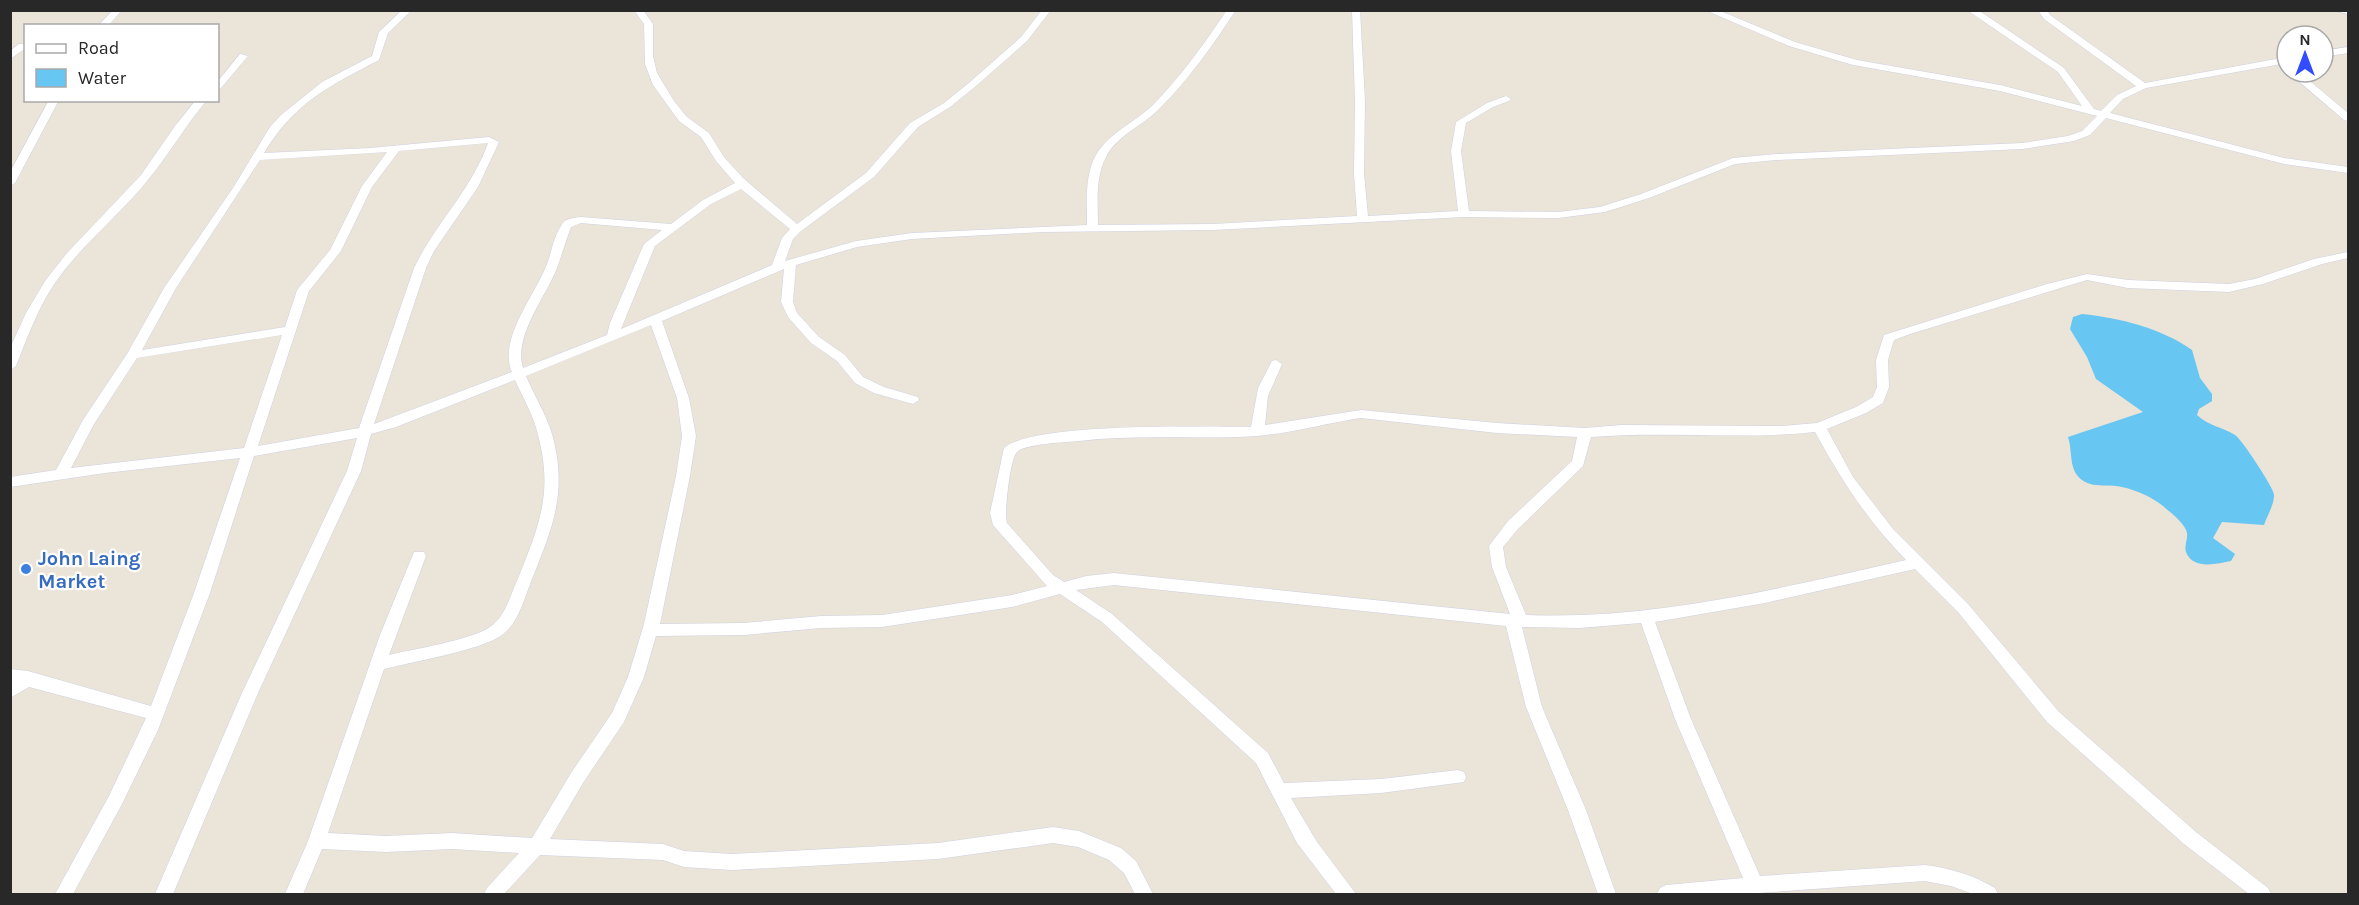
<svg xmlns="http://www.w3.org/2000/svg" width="2359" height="905" font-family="Karla,sans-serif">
  <rect width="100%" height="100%" fill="#ebe4d9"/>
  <path fill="#67c6f2" d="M2082,314C2120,318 2161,328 2192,350L2200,378L2212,394V401L2199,409L2197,415C2209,426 2222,427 2235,435C2241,438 2273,487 2274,494C2275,503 2267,516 2264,525L2222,522L2213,538L2235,554L2231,561C2216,564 2193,570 2186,552C2184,546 2188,539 2187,533C2185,523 2171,513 2163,506C2152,497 2136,490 2122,487C2108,483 2094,489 2082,480C2068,470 2073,451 2068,437L2143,412L2096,379L2087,357L2070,329L2073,317Z"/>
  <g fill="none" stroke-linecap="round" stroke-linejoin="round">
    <defs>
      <path id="minor" d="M113,10H122L108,26H98Z
        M402,10H412L388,33L379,60C329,86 294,103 264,153L370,148L489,137L499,142L478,187L434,251L426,268L374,424L512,372C498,341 533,297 545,269C551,256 553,238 561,226C565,218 573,218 581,217L671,224L703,200L735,183L716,161L701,137L679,121L653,85L645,64L644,24L634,10H643L653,24V56L657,73L674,101L687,117L709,133L724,157L743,178L797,224L866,173L910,123L944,103L970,82L1021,37L1042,10H1051L1027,41L976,86L950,107L918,127L874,177L801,231L793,239L785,261L856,241L912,233L1087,225C1087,204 1085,181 1093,161C1105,134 1133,124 1153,105C1181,76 1205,43 1227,10H1236C1213,45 1189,79 1160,108C1143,126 1117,135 1106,157C1095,178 1098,203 1098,225L1213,224L1357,216L1354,174L1355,101L1352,10H1360L1365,101L1364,174L1368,216L1458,211L1451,151L1456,122L1487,103L1506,96L1511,99L1509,101L1493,107L1466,123L1461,151L1469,211L1558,212L1600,207L1641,194L1733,158L1776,154L2023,143L2068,136L2082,131L2097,116L2000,91L1853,65L1789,46L1705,10H1718L1795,42L1857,60L2000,85L2082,106L2058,72L1967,10H1978L2064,68L2094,109L2101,111L2117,95L2136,86L2044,19L2038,10H2047L2050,15L2145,83L2287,57V63L2146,88L2123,99L2110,113L2284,158L2348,167V173L2284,164L2106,118L2090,135L2074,141L2023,149L1776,160L1735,164L1649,198L1605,212L1558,218L1464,217L1213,230L1043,232L912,239L857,247L796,265L793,302L797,313L819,337L845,355L863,377L884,387L918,397L919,400L913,404L874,393L855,383L837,361L811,343L788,317L781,302L784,269L662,321L689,398L696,436L690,476L660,624L744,623L821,616L882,615L1012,595L1047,586L993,525L990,513L1004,448C1035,422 1205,427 1251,427L1258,388L1272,361L1276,360L1282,364L1268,396L1265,425L1361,410L1497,423L1585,428L1621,425L1782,426L1817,423L1856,407L1873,397L1877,387L1876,360L1884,335L2047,284L2087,274L2128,280L2229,284L2255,279L2314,259L2348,252V258L2322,264L2263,284L2229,292L2128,288L2087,280L1910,334L1894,340L1888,360L1889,387L1883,403L1866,413L1827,429L1853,477L1893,529L1968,604L2059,712L2196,832L2268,888L2271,894H2249L2184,844L2047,722L1958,612L1915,569L1765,603L1655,622L1691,719L1760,876L1925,865C1950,868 1973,875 1995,888L1998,894H1973L1951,886L1925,881L1745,894H1657L1660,888L1666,885L1743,878L1675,719L1641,623L1579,628L1522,627L1542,707L1586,810L1616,894H1598L1568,810L1526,707L1506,626L1114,585L1076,590L1112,614L1268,753L1284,783L1381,779L1458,770L1464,772L1466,777L1464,782L1381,793L1291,798L1317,842L1356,894H1336L1297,843L1256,763L1102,622L1060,594L1012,607L882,627L821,628L744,635L656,636L644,677L624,722L583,783L550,839L663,844L684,851L732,854L938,843L1053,827L1079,831L1121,848L1136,861L1153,894H1135L1124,873L1109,860L1078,847L1053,843L938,859L732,870L684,867L663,860L540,855L504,894H484L487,888L519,853L452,849L386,852L322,849L303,894H285L308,841L380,635L414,552H424L426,556L389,655C414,649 471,640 490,627C506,616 511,593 519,576C540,524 553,491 538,435C534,416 523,398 515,380L396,427L371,434L361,471L258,693L173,894H155L242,693L347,471L357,438L254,456L210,593L158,730L121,806L73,894H55L109,796L146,718L29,687L10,698V669L28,671L151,706L194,593L240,458L105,473L10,487V477L56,470L83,420L127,354L164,288L233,188L270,127L281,115L322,82L372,56L379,32ZM488,143C472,189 435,224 414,268L359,428L258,446L309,291L341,251L372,187L399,151ZM387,152L362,186L330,250L297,290L285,327L142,350L176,288L260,160ZM741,189L790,229L782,238L772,265L621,329L655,246L711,204ZM581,223L662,230L644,244L610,323L607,335L523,368C513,337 546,296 557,268C562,254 566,241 571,227ZM651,325L677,398L682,436L676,476L644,624L628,677L612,713L571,773L532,838L452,833L386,836L328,833L384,669C412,662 482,650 502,635C519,622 524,599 532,579C553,527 568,491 552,434C546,414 534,395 526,376ZM282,335L244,448L71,468L94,424L137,358ZM1361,418L1497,433L1577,437L1572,461L1508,521L1489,546L1492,567L1510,614L1114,573L1086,576L1064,582L1053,575L1007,523C1004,513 1010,459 1017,452C1024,444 1067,442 1079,441C1138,434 1198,440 1257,436C1292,433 1327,423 1361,418ZM1815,432C1842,481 1867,520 1906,560C1781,588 1655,620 1526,615L1506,567L1503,547L1518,529L1583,466L1591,437C1665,431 1741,440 1815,432Z
        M2331,10H2348V14Z
        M19,44H25L26,48L10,59V51Z
        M2348,47V53L2323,57V51Z
        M240,54L248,56L221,88L218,89V81Z
        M2288,72H2299L2348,113V121L2344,120Z
        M49,100H59L15,183L10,186V172Z
        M196,100H207C185,126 168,156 147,181C118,217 81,245 55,283C38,308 27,338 16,366L10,370V348L26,313L45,281L67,253L141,175L175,126Z"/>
    </defs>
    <use href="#minor" stroke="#ced1e2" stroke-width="1"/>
    <use href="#minor" fill="#fff" fill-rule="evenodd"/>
  </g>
  <circle fill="#3f7fe0" stroke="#fff" stroke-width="2" cx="26" cy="569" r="6"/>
  <g text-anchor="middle" stroke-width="4.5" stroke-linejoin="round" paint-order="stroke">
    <g font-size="20" font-weight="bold" fill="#366cbe" stroke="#fff" text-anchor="start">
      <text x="38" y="565">John Laing<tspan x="38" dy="23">Market</tspan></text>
    </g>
  </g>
  <rect width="2359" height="905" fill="none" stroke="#282828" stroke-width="24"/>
  <rect x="24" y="24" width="195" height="78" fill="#ffffff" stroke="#a9a9a9" stroke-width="1.5"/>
  <rect x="36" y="44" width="30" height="9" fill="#ffffff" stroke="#a9a9a9" stroke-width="1.5"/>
  <text x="78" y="54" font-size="18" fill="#282828">Road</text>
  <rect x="36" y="69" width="30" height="18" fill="#67c6f2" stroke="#a9a9a9" stroke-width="1.5"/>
  <text x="78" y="84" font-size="18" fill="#282828">Water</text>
  <g transform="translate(2305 54)"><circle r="28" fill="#ffffff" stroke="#a9a9a9" stroke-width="1.5"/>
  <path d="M0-4.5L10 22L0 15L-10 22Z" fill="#324dff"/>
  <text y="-9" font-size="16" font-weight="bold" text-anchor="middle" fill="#282828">N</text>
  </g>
</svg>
